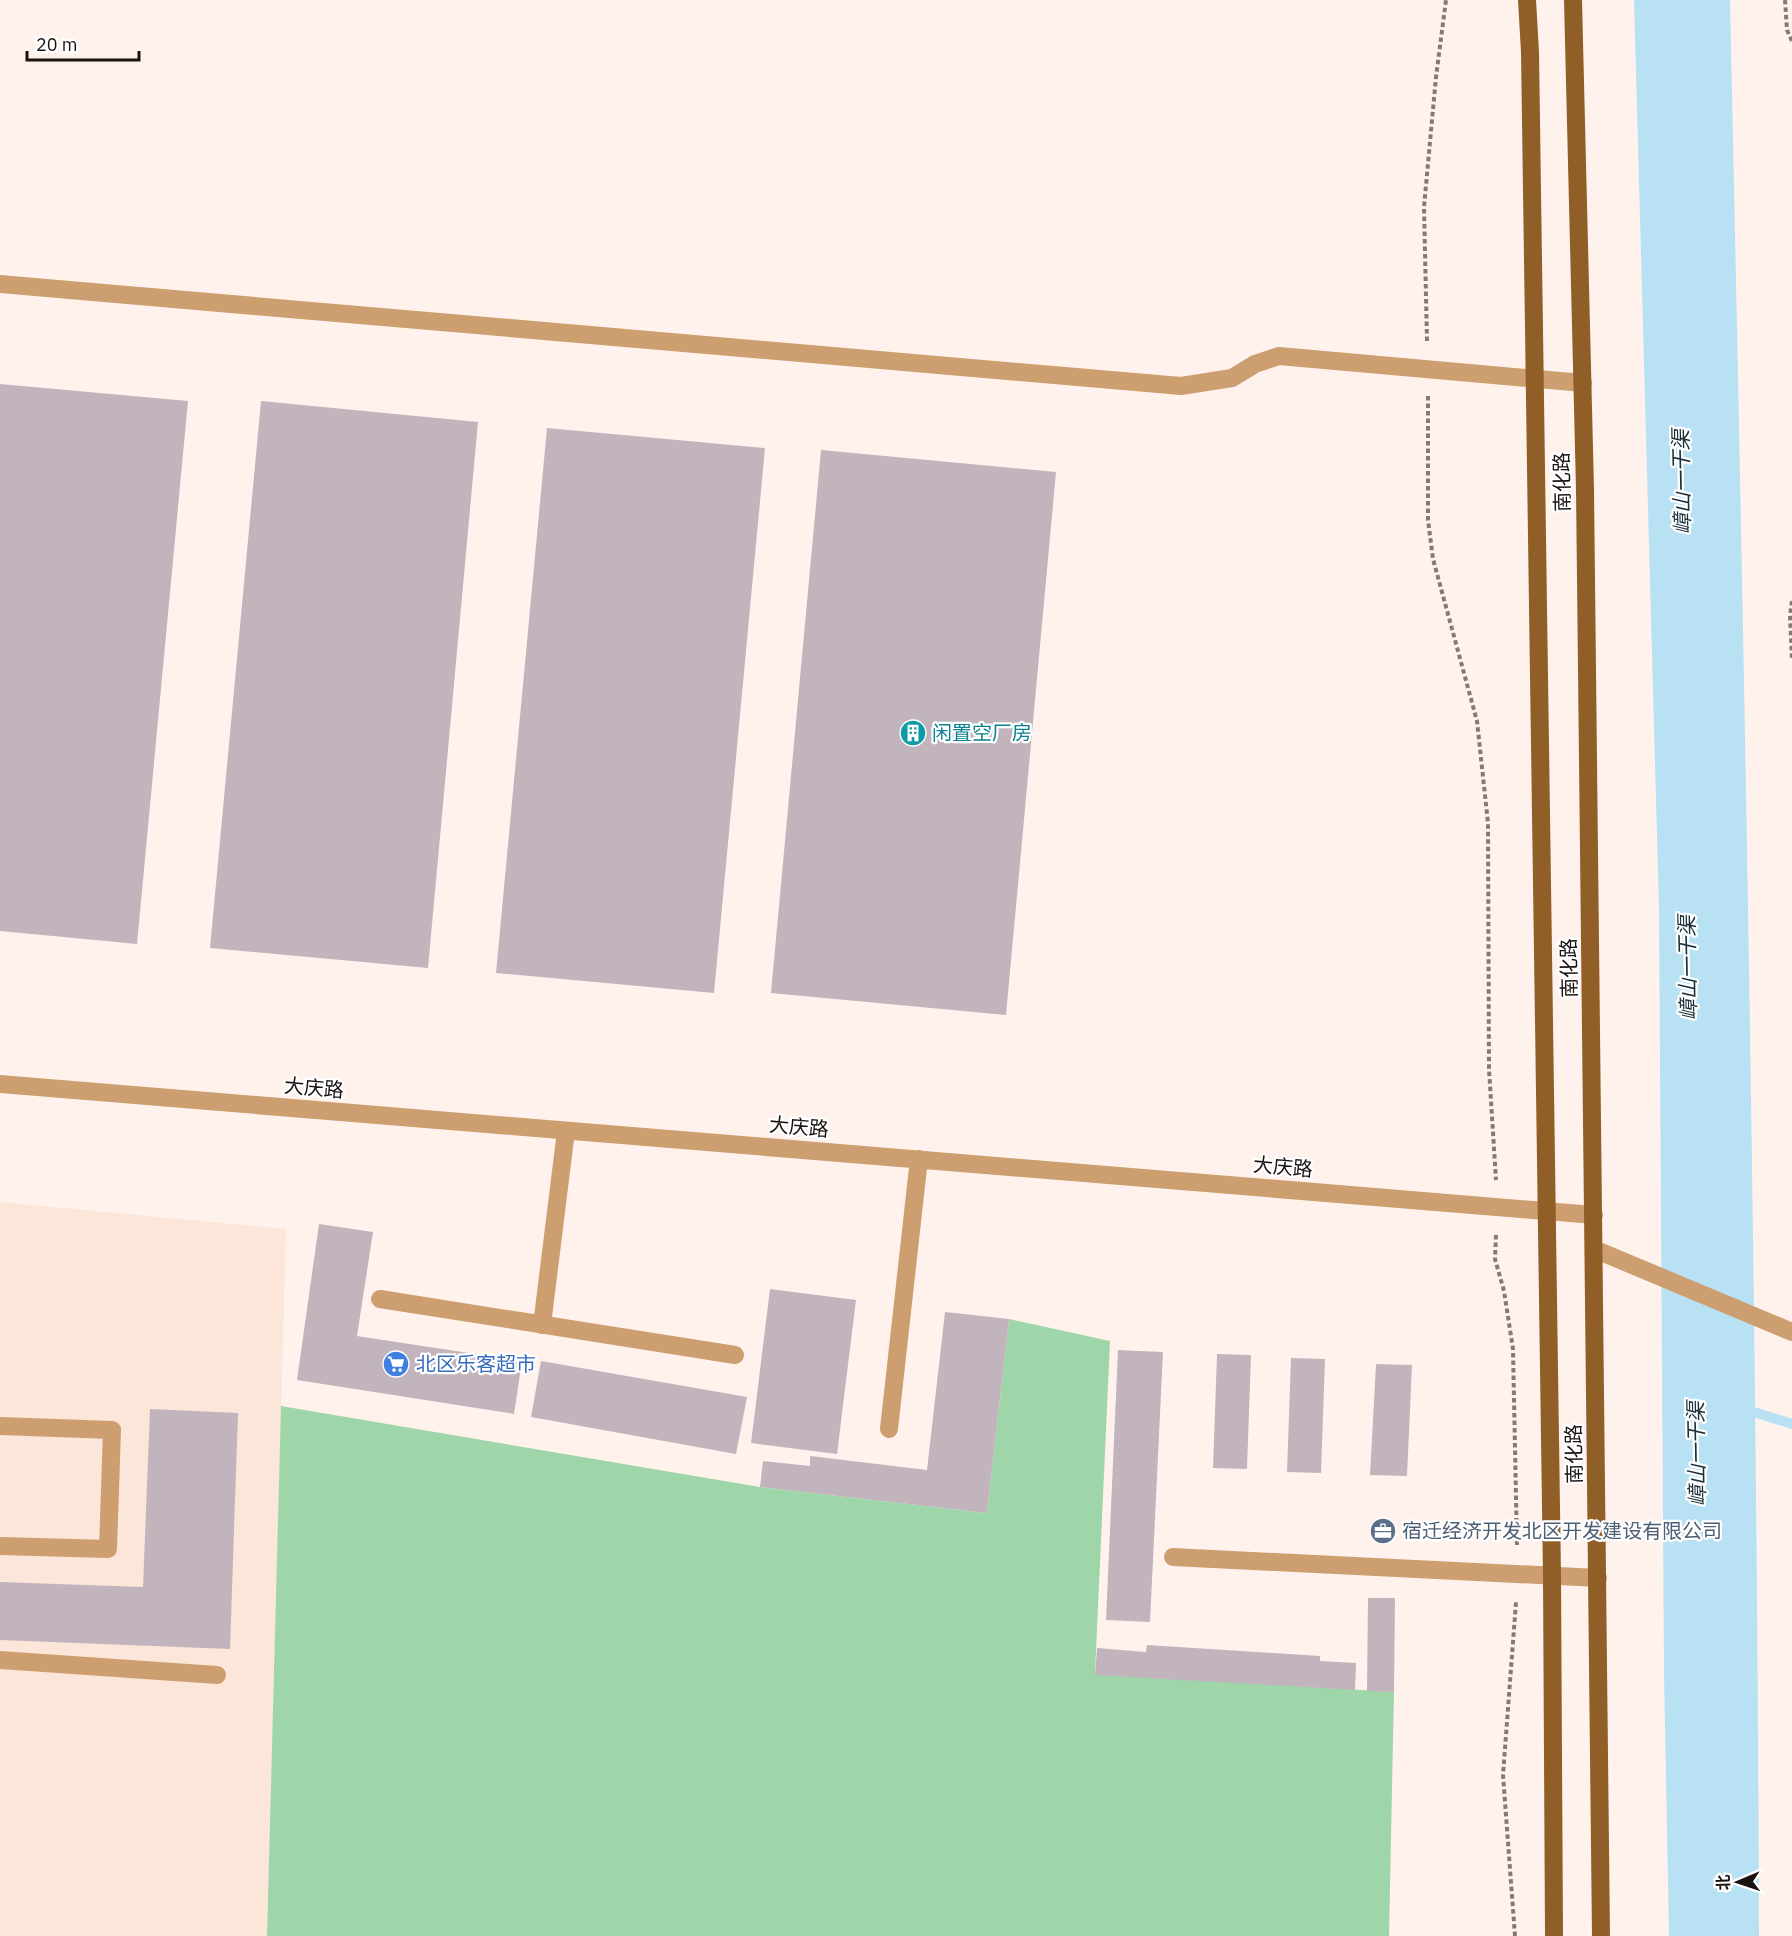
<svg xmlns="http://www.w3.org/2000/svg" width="1792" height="1936" font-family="'IBM Plex Sans','Noto Sans SC',sans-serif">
  <rect width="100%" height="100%" fill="#fff2ed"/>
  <path fill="#fce6d9" d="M0,1202L286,1229L267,1936H0Z"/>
  <path fill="#9ed5a9" d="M1009,1319L1110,1341L1095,1674L1394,1692L1389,1936H267L281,1406L760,1487L987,1513Z"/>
  <path fill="#b8e1f4" d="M1634,0H1730C1744,645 1757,1291 1759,1936H1669L1664,1672L1659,908Z"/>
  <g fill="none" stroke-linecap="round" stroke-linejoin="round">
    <path stroke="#b8e1f4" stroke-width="10" d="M1741,1408L1792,1424"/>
  </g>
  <path fill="#c1b4bd" d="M0,384L188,401L137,944L0,931Z
    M261,401L478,422L428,968L210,948Z
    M547,428L765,448L714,993L496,973Z
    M821,450L1056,472L1006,1015L771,993Z
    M319,1224L373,1232L357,1336L522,1361L514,1414L297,1380Z
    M770,1289L856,1300L837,1454L751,1443Z
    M945,1312L1009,1319L987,1513L760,1487L763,1461L810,1466V1456L927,1470Z
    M1118,1350L1163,1352L1150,1622L1106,1620Z
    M1217,1354L1251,1355L1247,1469L1213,1468Z
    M1291,1358L1325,1359L1321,1473L1287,1472Z
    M541,1361L747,1397L736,1454L531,1417Z
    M1376,1364L1412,1365L1407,1476L1370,1475Z
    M150,1409L238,1413L230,1649L0,1640V1582L143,1587Z
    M1368,1598H1395L1394,1692L1367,1691Z
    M1147,1645L1320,1656V1661L1356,1663L1355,1690L1095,1675L1097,1648L1146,1652Z"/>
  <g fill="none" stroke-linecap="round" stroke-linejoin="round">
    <path stroke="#837a77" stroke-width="4" stroke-dasharray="4.5 3" stroke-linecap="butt" d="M1785,0L1787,30L1792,41
      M1427,341L1424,207L1436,77L1446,0
      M1428,396V520L1433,559L1477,721L1488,823L1489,1069L1496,1180
      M1792,601L1790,615L1792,660
      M1496,1235L1495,1259L1504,1291L1513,1349L1517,1546
      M1515,1936L1503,1775L1516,1602"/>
    <path stroke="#cd9f70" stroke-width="18" d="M0,284L1181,386L1232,378L1255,364L1279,356L1583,383
      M0,1084L1594,1215
      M1594,1249L1792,1332
      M380,1299L735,1355
      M542,1325L566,1131
      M0,1426L112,1430L108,1549L0,1546
      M889,1429L919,1159
      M1173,1557L1598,1578
      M0,1660L217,1675"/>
    <path stroke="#905f28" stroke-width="18" d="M1527,0L1530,52L1552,1576L1554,1936
      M1573,0L1585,489L1601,1936"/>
  </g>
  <defs>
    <symbol id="building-disc" viewBox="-11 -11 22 22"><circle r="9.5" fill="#0f9aa8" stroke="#fff"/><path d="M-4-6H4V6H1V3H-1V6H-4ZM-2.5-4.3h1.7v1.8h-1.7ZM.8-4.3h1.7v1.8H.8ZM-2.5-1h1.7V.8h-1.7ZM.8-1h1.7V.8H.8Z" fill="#fff"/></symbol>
    <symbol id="supermarket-disc" viewBox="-11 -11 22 22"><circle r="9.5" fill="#3f7fe0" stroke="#fff"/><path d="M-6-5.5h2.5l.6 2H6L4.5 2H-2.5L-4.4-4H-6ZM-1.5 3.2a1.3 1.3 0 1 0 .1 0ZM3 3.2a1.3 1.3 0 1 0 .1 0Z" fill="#fff"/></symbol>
    <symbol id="office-disc" viewBox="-11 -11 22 22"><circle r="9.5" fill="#5c6f8a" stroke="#fff"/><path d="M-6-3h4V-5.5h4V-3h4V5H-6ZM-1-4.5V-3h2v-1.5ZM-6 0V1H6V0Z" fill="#fff"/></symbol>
  </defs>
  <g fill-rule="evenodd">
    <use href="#building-disc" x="898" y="718" width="30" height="30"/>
    <use href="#supermarket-disc" x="381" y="1349" width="30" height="30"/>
    <use href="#office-disc" x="1368" y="1516" width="30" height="30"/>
  </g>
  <g text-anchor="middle" stroke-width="4.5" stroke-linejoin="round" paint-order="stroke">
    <g font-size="20" fill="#181311" stroke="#fff">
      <text transform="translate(1562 482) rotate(-91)" y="7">南化路</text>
      <text transform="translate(1569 968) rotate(-91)" y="7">南化路</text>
      <text transform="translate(314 1088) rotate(5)" y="7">大庆路</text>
      <text transform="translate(799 1127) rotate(5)" y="7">大庆路</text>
      <text transform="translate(1283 1167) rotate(5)" y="7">大庆路</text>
      <text transform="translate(1574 1454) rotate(-91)" y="7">南化路</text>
    </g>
    <g font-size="20" fill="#0d838f" stroke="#fff" text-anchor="start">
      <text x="932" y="740">闲置空厂房</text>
    </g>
    <g font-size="20" fill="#366cbe" stroke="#fff" text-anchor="start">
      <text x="416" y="1371">北区乐客超市</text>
    </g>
    <g font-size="20" fill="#4e5e75" stroke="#fff" text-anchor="start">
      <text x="1402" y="1538">宿迁经济开发北区开发建设有限公司</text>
    </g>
    <g font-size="21" font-style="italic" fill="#1b3039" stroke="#fff">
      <text transform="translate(1682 482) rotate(-91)" y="7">嶂山一干渠</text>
      <text transform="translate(1688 968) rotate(-91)" y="7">嶂山一干渠</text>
      <text transform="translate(1697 1454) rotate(-91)" y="7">嶂山一干渠</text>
    </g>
  </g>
  <g transform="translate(1738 1882) rotate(268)" stroke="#ffffff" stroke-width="4.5" paint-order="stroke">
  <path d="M0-4.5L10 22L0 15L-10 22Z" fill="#181311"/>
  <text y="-9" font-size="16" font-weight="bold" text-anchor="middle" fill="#181311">北</text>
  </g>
  <path d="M27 51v9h112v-9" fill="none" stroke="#181311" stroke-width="3"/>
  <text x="36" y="51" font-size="18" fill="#181311" stroke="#ffffff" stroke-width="4.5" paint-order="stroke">20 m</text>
</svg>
